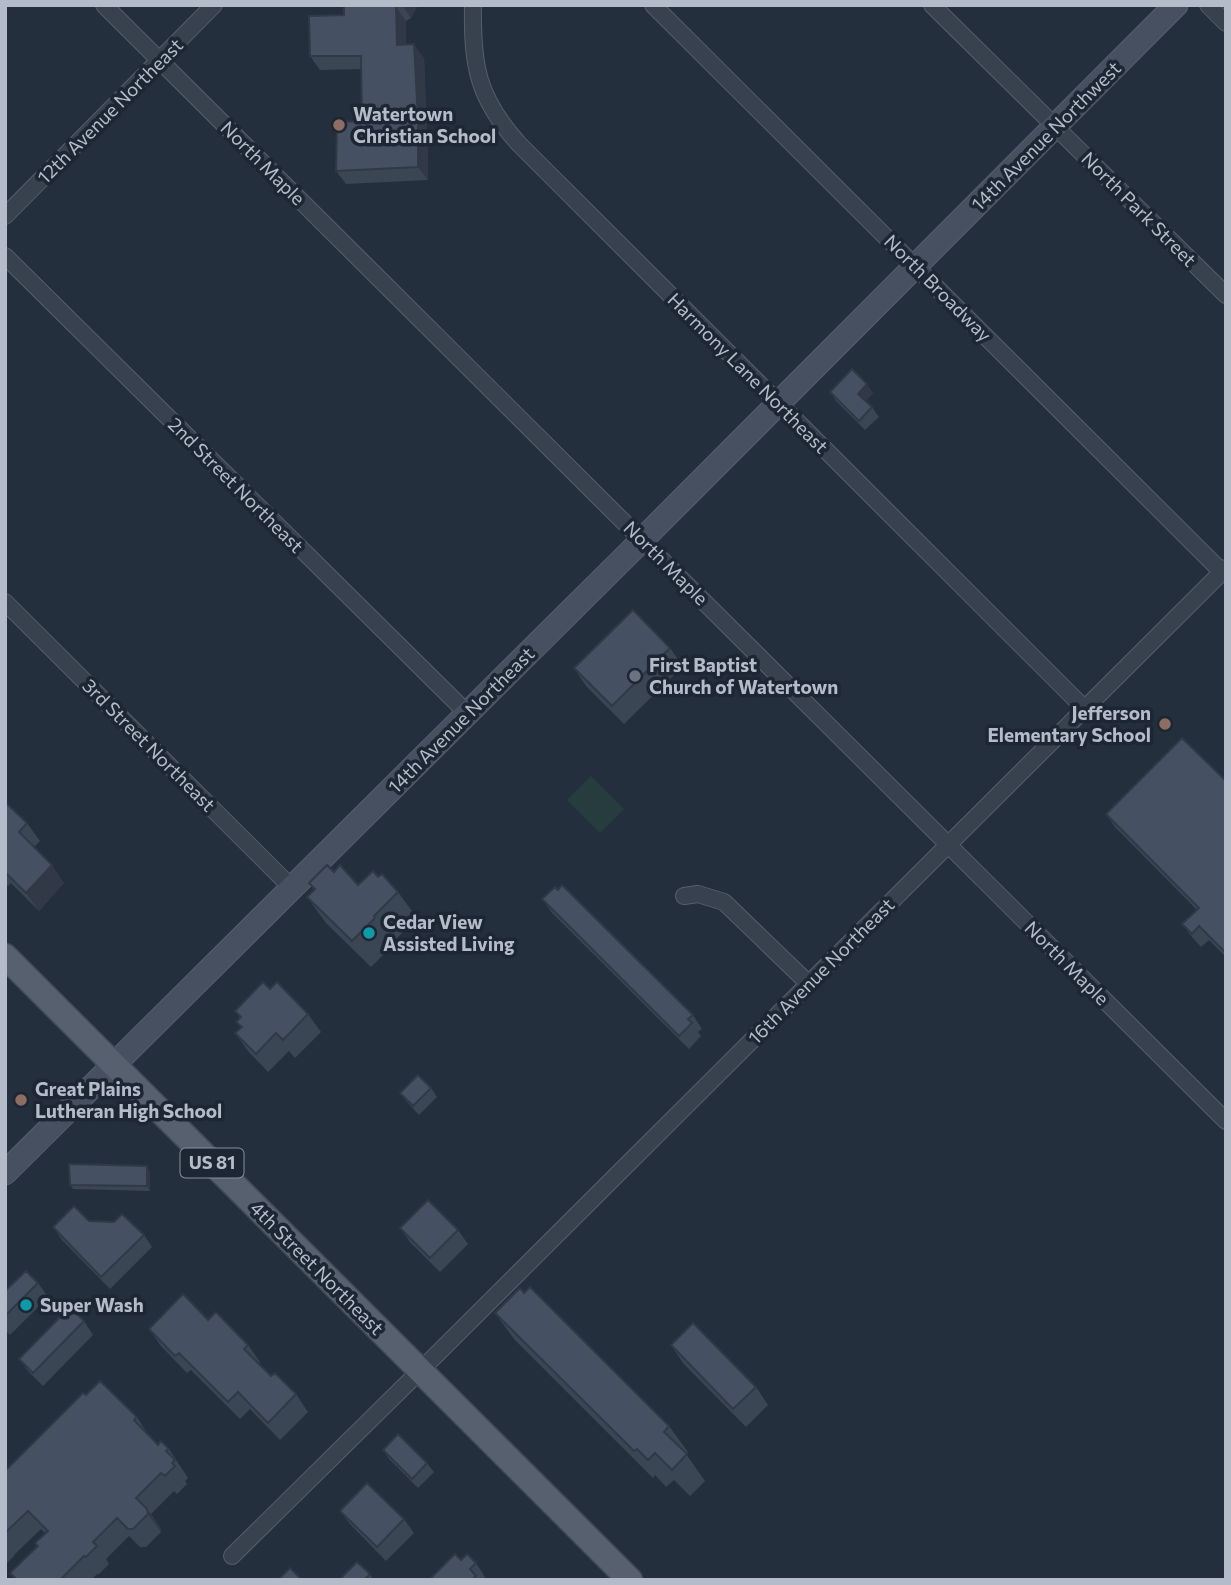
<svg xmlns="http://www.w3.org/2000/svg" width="1231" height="1585" font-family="Commissioner,sans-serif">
  <rect width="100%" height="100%" fill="#242f3e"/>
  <path fill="#263c3f" d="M591,776L624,809L600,833L567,800Z"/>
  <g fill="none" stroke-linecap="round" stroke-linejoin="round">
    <defs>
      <path id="street" d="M104,5L1226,1121
        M473,5C472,65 477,97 518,143L1085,709
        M653,5L1222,572
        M932,5L1226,295
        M1208,5L1226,23
        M5,216L214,5
        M5,256L467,713
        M5,602L293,889
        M684,896L698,894L724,902L808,983
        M232,1556L438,1353L1226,568"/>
      <path id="secondary" d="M5,1173L629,553L1176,5"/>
      <path id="primary" d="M5,956L630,1580"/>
    </defs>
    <use href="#street" stroke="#565f6c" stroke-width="18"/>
    <use href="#secondary" stroke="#565f6c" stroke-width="25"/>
    <use href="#primary" stroke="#414a57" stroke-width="27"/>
    <use href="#street" stroke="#38414e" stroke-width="16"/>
    <use href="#secondary" stroke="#465061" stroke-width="23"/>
    <use href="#primary" stroke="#56606e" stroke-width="24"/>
  </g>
  <path fill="#3b4654" d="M344,5H417V7L411,18L406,21V45L424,58L427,132L428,180L346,184L336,171L362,121V69L320,70L310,56L344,15Z
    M830,392L873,393L866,401L872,407L879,417L865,430L836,401Z
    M670,648L683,666L624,724L586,686L574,668Z
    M1226,781V957L1209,940L1201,947L1192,937L1182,924L1197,910L1115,827L1106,814Z
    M5,802L27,823L40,841L34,847L64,883L39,911L11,883L8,886L5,883Z
    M334,872L358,885L378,877L398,892L417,918L393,942L394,944L371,967L326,923L307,897L314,890L309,883Z
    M542,899L693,1015L702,1029L698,1032L701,1036L689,1049L552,913Z
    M270,989L308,1014L321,1032L295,1058L289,1051L268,1072L248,1051L235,1033L241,1028L236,1022L240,1018L235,1011Z
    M431,1088L437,1097L419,1115L407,1102L400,1093Z
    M150,1171V1191L73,1189L70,1185Z
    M89,1221L144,1235L152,1247L110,1289L62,1240L53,1227Z
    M400,1228L458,1230L468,1244L440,1272L410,1242Z
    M38,1283L48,1297L10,1335L5,1330V1291Z
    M495,1313L669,1426L688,1452L686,1454L705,1481L690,1496L674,1480L666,1487L655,1475L653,1478L514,1339Z
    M208,1320L248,1345L260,1362L259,1363L271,1376L296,1394L308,1412L280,1440L250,1409L240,1419L191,1370L187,1373L161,1346L149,1329Z
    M84,1321L93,1335L43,1386L29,1372L19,1359Z
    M671,1345L756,1387L768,1405L746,1427L683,1363Z
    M86,1395L137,1417L149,1436L158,1445L169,1449L188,1478L185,1481L187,1484L177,1494L174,1491L151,1514L160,1527L161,1532L146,1547H140L129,1536L106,1559L109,1564L98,1575L97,1574L91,1580H15L10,1573L37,1546L45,1533L41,1529L14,1555V1556L5,1565V1471Z
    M383,1450L427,1463L434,1472L418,1488L389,1459Z
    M340,1511L404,1519L414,1533L386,1561L350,1524Z
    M461,1560L476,1563L485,1577L482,1580H429Z
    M370,1574L373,1580H339Z"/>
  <path fill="#303945" d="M402,5H417V7L411,18Z
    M396,7L406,21V59L397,45Z
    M414,44L424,58L427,132L428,180L418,167Z
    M867,384L873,393L864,403L858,394Z
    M52,865L64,883L39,911L26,893Z
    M147,1166L150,1171V1191L147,1186Z
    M147,1509L160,1527L161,1532L148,1514Z"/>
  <path fill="#455162" stroke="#303945" stroke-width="2" d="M344,5H400L396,7L397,45L414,44L418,119V167L336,171L337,122L362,121L361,56H310L309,16L344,15Z
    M852,369L867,384L858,394L872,407L859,421L830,392Z
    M633,610L670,648L612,706L574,668Z
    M1182,738L1226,781V953L1199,926L1192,934L1182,924L1199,908L1106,814Z
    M5,802L27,823L19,832L52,865L26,893L5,872Z
    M327,865L334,872L340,865L358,885L373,871L378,877L382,874L398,892L374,916L375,918L352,941L307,897L315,889L309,883Z
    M562,885L693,1015L688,1019L692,1023L679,1036L542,899L555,887L558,890Z
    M263,982L270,989L277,982L308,1014L283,1040L276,1033L256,1054L235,1033L242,1027L236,1022L241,1017L235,1011Z
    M418,1075L431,1088L413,1106L400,1093Z
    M69,1164L147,1166V1186L70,1185Z
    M428,1200L458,1230L430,1258L400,1228Z
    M74,1206L89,1221L114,1222L122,1214L144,1235L101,1277L53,1227Z
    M26,1271L38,1283L5,1316V1291Z
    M530,1287L669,1426L664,1432L687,1454L672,1470L655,1453L648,1460L637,1449L634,1451L495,1313L520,1288L524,1293Z
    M183,1294L208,1320L216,1312L248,1345L244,1349L271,1376L275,1373L296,1394L268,1423L238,1392L228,1402L179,1353L175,1356L149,1329Z
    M70,1307L84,1321L33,1373L19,1359Z
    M693,1323L756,1387L733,1409L671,1345Z
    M100,1381L137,1417L134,1420L158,1445L161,1441L169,1449L166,1451L175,1460L172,1463L175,1466L165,1476L161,1473L136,1498L147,1509L148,1514L133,1529H128L117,1518L93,1542L97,1546L86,1557L84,1556L60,1580H17L10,1573L38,1546L35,1543L48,1531L28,1511L5,1533V1471L83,1393L86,1395Z
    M398,1434L427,1463L412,1479L383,1450Z
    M367,1483L404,1519L377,1547L340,1511Z
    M455,1554L461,1560L467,1554L476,1563L470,1569L476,1576L472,1580H429Z
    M357,1562L370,1574L364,1580H339Z
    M290,1568L302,1580H278Z"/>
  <g fill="#8d6e63" stroke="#1d2633" stroke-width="2.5">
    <circle cx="339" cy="125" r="7"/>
    <circle cx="1165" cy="724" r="7"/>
    <circle cx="21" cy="1100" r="7"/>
  </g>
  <circle fill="#6b7280" stroke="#1d2633" stroke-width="2.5" cx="635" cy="676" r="7"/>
  <g fill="#0f9aa8" stroke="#1d2633" stroke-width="2.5">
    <circle cx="369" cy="933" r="7"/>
    <circle cx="26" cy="1305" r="7"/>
  </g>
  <g text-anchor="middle" stroke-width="7" stroke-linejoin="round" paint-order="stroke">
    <rect fill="#1d2633" stroke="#878f9c" stroke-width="2" x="180.5" y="1148.5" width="63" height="29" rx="5"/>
    <g font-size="18" font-weight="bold" fill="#b4bcc9">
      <text x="212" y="1169">US 81</text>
    </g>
    <g font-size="19" fill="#b4bcc9" stroke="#1d2633">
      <text transform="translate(110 111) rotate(-45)" y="7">12th Avenue Northeast</text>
      <text transform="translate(1046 136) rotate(-45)" y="7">14th Avenue Northwest</text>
      <text transform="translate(263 163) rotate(45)" y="7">North Maple</text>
      <text transform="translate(1139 209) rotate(45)" y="7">North Park Street</text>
      <text transform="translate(938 288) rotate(45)" y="7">North Broadway</text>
      <text transform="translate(748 373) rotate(45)" y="7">Harmony Lane Northeast</text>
      <text transform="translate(236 485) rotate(45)" y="7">2nd Street Northeast</text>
      <text transform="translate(666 563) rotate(45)" y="7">North Maple</text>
      <text transform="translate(461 720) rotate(-45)" y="7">14th Avenue Northeast</text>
      <text transform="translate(149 745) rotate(45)" y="7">3rd Street Northeast</text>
      <text transform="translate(1067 963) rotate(45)" y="7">North Maple</text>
      <text transform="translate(821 971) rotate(-45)" y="7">16th Avenue Northeast</text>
      <text transform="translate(317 1268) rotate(45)" y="7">4th Street Northeast</text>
    </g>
    <g font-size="19" font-weight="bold" fill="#b4bcc9" stroke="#1d2633" text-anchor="start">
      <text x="353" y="121">Watertown<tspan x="353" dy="22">Christian School</tspan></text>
      <text x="649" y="672">First Baptist<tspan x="649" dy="22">Church of Watertown</tspan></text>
      <text x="1151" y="720" text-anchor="end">Jefferson<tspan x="1151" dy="22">Elementary School</tspan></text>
      <text x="383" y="929">Cedar View<tspan x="383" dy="22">Assisted Living</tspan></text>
      <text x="35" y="1096">Great Plains<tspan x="35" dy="22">Lutheran High School</tspan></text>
      <text x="40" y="1312">Super Wash</text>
    </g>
  </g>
  <rect width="1231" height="1585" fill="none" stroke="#b4bcc9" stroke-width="14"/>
</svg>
